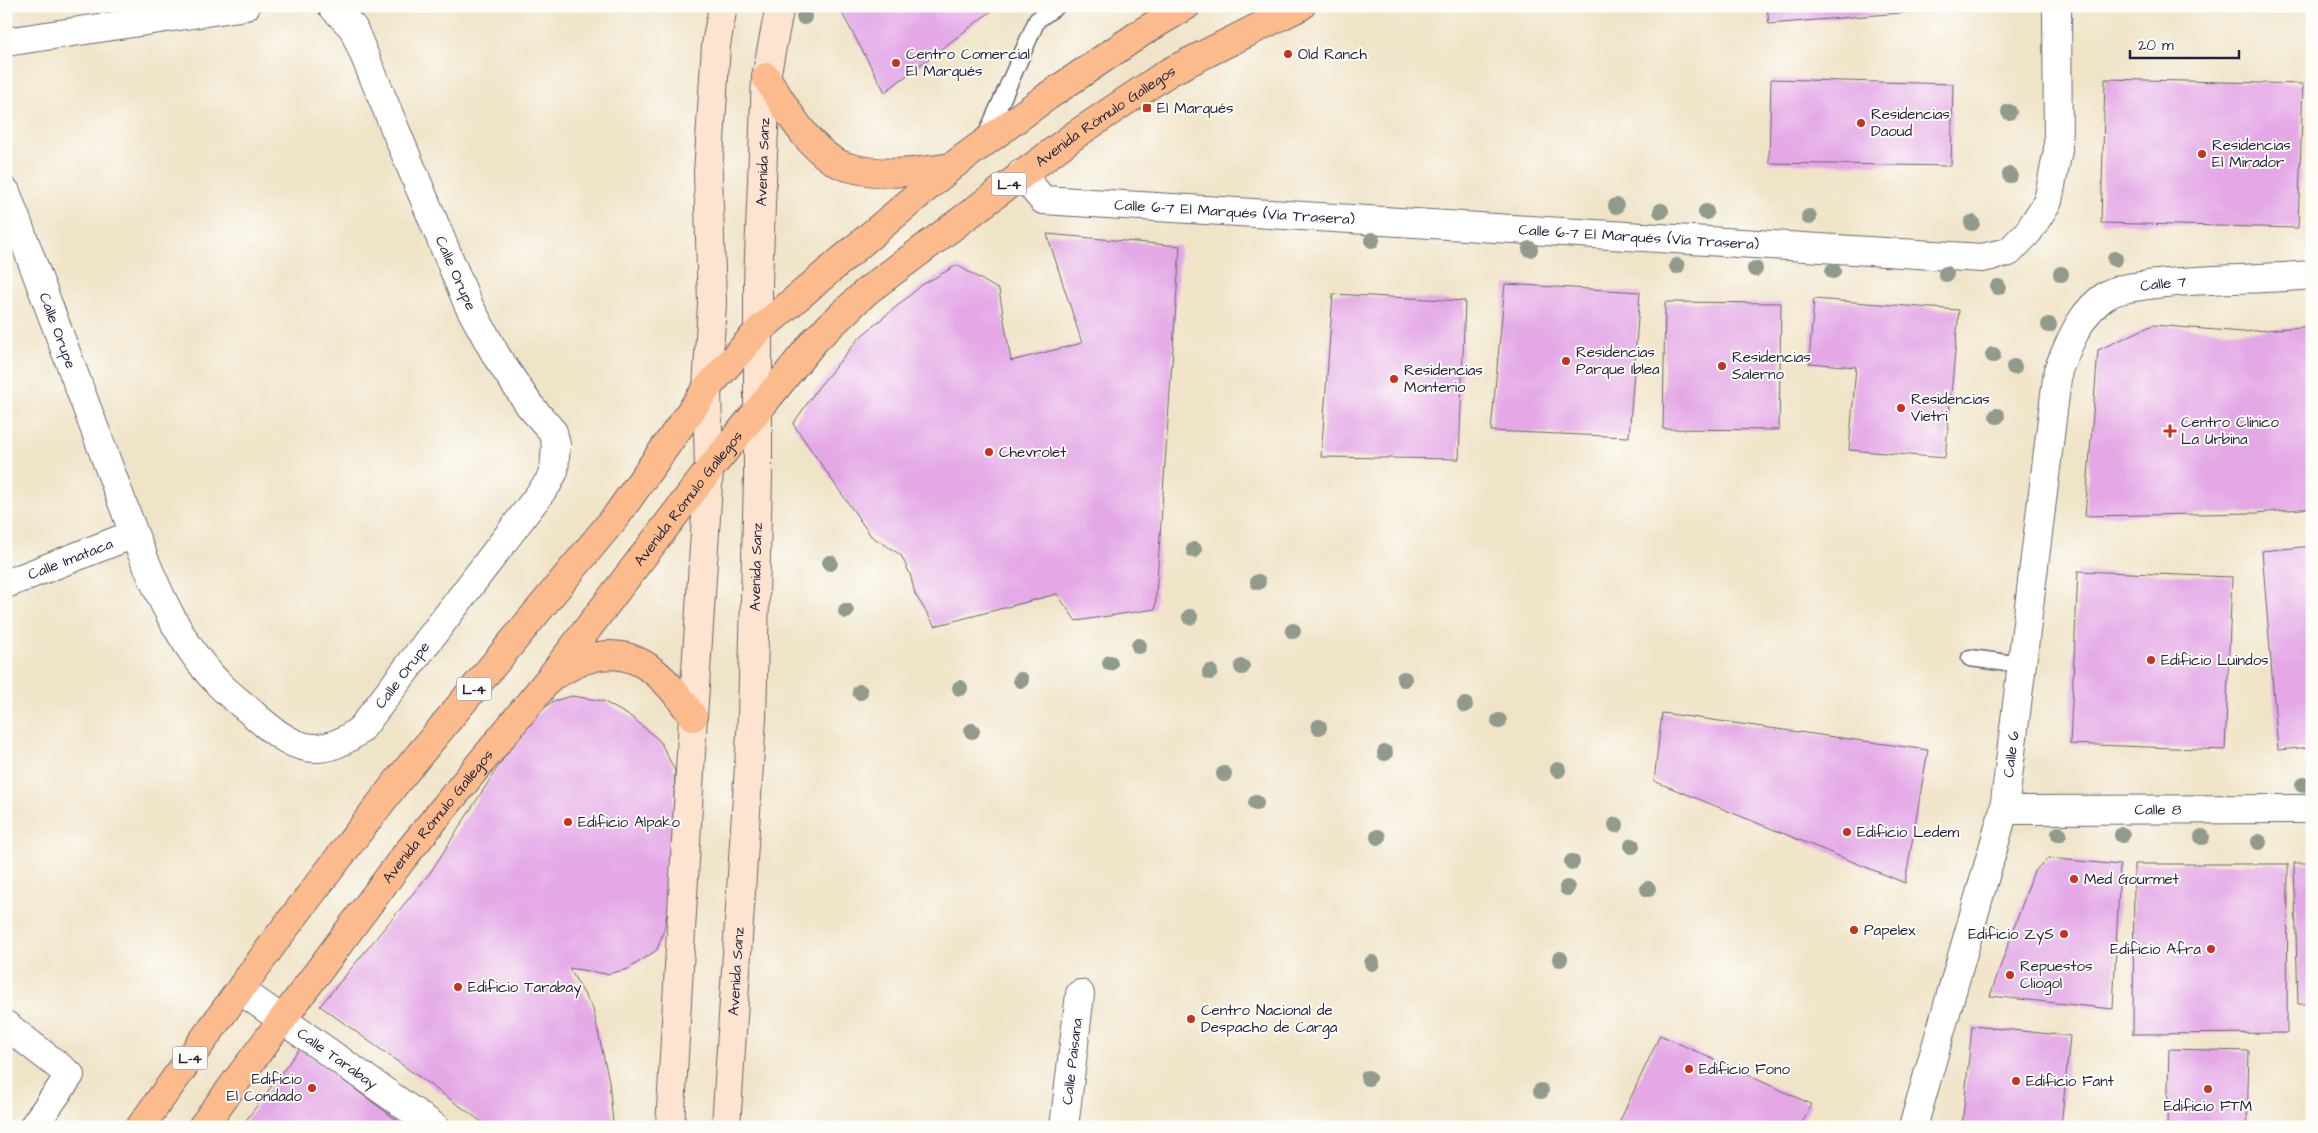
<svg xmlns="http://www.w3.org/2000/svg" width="2318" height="1133" font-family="'Architects Daughter',sans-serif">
  <rect width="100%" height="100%" fill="#fdfcf7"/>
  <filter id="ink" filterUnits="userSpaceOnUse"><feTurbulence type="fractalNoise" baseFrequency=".02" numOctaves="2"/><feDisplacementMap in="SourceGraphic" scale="10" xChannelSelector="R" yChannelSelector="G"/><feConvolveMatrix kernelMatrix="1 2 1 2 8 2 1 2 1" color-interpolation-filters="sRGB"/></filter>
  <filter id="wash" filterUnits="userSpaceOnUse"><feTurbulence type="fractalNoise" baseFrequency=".0096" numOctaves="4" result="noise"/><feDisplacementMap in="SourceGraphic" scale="20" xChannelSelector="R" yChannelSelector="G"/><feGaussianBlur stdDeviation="1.12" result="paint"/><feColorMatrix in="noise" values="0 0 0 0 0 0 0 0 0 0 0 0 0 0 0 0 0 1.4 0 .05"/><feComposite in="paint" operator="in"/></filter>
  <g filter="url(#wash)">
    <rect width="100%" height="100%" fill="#f0e4c8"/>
    <g id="blocks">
      <path fill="#e4a8e7" d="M838,6H998L885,92Z
        M1767,6H1960V8L1769,24Z
        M1771,79L1953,84L1951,166L1769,163Z
        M2105,79L2303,84L2298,228L2101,223Z
        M1047,234L1180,246L1155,609L1076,621L1057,594L935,626L915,594L910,574L901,555L871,536L793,424L817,389L859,338L922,285L957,265L999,290L1011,361L1082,343Z
        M1505,284L1640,292L1629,437L1491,431Z
        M1333,294L1465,301L1459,459L1321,457Z
        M1814,299L1959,310L1945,458L1849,450L1856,367L1809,363Z
        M1665,302L1781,303L1779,430L1663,429Z
        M2153,325L2242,332L2312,326V508L2256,513L2085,516L2098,350Z
        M2312,546V747L2278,750L2262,551Z
        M2078,571L2232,577L2225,750L2070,744Z
        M572,696L603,701L633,718L660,741L675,771L670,897L664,930L657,950L628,969L607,974L569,968L593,1009L609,1081L613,1123L611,1127H489L320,1006L430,873L512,745L534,717L553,701Z
        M1662,713L1928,750L1905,883L1654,781Z
        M2049,858L2120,865L2113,1009L1990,996L2034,871Z
        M2294,863H2312V1004H2298Z
        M2134,864H2288L2287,1033L2133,1034Z
        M1972,1026L2070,1036L2061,1127H1962Z
        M1660,1035L1811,1104L1800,1127H1617Z
        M300,1048L406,1127H241Z
        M2169,1049L2249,1051L2247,1127H2167Z"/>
    </g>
  </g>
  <g filter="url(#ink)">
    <use href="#blocks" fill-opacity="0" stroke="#6a666c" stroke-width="1"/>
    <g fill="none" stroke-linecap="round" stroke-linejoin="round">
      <defs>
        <path id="lane" d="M985,138L1037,20L1057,6
          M1970,658L2022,665"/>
        <g id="street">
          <path d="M6,42L246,6"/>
          <path id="s1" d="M1021,174L1043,200L1982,258L2009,252L2029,231L2048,201L2058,150L2057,6"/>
          <path id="s2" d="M6,192L134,534C155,586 178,642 218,683C228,694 241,703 252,713C289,746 317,764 361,729L548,483L554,471L556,445L553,432L530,406L497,357L468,304L353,28L332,6"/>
          <path id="s3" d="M6,584L134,534"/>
          <path id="s4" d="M2004,810L2312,809"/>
          <path id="s5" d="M240,990L435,1127"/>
          <path d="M6,1025L70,1075L33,1127"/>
          <path id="s6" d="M1064,1127L1080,994"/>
          <path id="s7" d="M1913,1127L2004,810L2058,370C2070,342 2080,312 2107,295C2118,288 2135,287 2148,285C2202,278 2257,280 2312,275"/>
        </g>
        <g id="secondary">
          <path d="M670,1127L693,717L709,470L707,388L712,303L708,173L716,45L723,6"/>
          <path id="s8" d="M726,1127L752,718L758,476V283L766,77L780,6"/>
        </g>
        <g id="primary">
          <path d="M766,77C785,107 812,157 848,167C881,177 917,172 951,167"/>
          <path d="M559,673C619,634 658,663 693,717"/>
          <path d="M140,1127L278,937L396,783L617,515L707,388L758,331L951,167L1048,96L1144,31L1186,6"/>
          <path id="s9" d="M202,1127L403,858L549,679L709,470L816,339L867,291L1075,135L1169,72L1301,6"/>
        </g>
      </defs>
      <use href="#lane" stroke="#6a666c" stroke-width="19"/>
      <use href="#street" stroke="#6a666c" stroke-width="30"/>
      <use href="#secondary" stroke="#6a666c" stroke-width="30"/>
      <use href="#primary" stroke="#6a666c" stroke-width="30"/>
      <use href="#lane" stroke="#fff" stroke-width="16"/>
      <use href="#street" stroke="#fff" stroke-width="28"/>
      <use href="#secondary" stroke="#fde4d1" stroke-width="28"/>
      <use href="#primary" stroke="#fbbb8d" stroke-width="28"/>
    </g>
    <g fill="#909b8d">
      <circle cx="804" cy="17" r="8"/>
      <circle cx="2009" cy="112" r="8"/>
      <circle cx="2010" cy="175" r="8"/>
      <circle cx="1616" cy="206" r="8"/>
      <circle cx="1661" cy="211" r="8"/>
      <circle cx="1706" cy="212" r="8"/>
      <circle cx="1809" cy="217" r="8"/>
      <circle cx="1972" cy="223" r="8"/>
      <circle cx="1372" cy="240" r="8"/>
      <circle cx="1530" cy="249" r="8"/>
      <circle cx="2115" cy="259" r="8"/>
      <circle cx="1677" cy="266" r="8"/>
      <circle cx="1755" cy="269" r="8"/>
      <circle cx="1833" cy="271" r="8"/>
      <circle cx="1946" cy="274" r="8"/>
      <circle cx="2061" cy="274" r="8"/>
      <circle cx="1998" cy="287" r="8"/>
      <circle cx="2049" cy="325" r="8"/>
      <circle cx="1993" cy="355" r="8"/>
      <circle cx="2014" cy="367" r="8"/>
      <circle cx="1997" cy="416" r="8"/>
      <circle cx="1194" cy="550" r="8"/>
      <circle cx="830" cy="563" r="8"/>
      <circle cx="1258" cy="582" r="8"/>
      <circle cx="846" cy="611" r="8"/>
      <circle cx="1190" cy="617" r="8"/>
      <circle cx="1293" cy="631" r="8"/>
      <circle cx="1139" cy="646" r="8"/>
      <circle cx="1110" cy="663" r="8"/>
      <circle cx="1242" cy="667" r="8"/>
      <circle cx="1210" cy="672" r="8"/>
      <circle cx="1404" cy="679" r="8"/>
      <circle cx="1021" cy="680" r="8"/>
      <circle cx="960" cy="688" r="8"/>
      <circle cx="860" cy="692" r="8"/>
      <circle cx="1465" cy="705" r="8"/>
      <circle cx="1499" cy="721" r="8"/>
      <circle cx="1319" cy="727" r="8"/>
      <circle cx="972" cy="731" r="8"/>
      <circle cx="1385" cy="753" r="8"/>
      <circle cx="1558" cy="770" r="8"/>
      <circle cx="1224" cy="774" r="8"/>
      <circle cx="2303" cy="785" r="8"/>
      <circle cx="1256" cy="803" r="8"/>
      <circle cx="1616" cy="825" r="8"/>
      <circle cx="2059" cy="834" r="8"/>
      <circle cx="2122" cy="835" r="8"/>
      <circle cx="1378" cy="837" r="8"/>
      <circle cx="2202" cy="837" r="8"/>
      <circle cx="2259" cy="842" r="8"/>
      <circle cx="1632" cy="846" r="8"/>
      <circle cx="1572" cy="862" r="8"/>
      <circle cx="1567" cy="888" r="8"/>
      <circle cx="1648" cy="889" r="8"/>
      <circle cx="1560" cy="959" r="8"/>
      <circle cx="1372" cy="963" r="8"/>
      <circle cx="1368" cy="1078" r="8"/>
      <circle cx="1541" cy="1091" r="8"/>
    </g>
  </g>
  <g fill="#c8321e" stroke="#fdfcf7" stroke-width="2">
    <circle cx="1288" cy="54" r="5"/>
    <circle cx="896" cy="63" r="5"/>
    <rect x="1142" y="103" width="10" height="10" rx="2.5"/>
    <circle cx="1861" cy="123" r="5"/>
    <circle cx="2202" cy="154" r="5"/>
    <circle cx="1566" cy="361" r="5"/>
    <circle cx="1722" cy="366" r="5"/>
    <circle cx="1394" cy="379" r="5"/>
    <circle cx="1901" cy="408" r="5"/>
    <path d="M2167.5 423.5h5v5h5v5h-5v5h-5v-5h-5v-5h5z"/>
    <circle cx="989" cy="452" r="5"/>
    <circle cx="2151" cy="660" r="5"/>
    <circle cx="568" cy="822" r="5"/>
    <circle cx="1847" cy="832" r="5"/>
    <circle cx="2074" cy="879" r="5"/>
    <circle cx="1854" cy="930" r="5"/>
    <circle cx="2064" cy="934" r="5"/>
    <circle cx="2211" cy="949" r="5"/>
    <circle cx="2010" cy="975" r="5"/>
    <circle cx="458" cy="987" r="5"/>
    <circle cx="1191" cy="1019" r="5"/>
    <circle cx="1689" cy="1069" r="5"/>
    <circle cx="2016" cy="1081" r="5"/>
    <circle cx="312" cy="1088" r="5"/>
    <circle cx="2208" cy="1089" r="5"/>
  </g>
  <g text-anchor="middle" stroke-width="4" stroke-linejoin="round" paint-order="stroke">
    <g fill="#fdfcf7" stroke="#646373" stroke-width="1">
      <rect x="991.5" y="172.5" width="35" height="23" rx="4"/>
      <rect x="456.5" y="677.5" width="35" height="23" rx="4"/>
      <rect x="172.5" y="1046.5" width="35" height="23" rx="4"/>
    </g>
    <g font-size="14" font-weight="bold" fill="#22223b">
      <text x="1009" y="189">L-4</text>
      <text x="474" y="694">L-4</text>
      <text x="190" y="1063">L-4</text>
    </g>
    <g font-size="15" fill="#22223b" stroke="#fdfcf7" text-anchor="start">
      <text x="906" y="59">Centro Comercial<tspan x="906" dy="17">El Marqués</tspan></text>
      <text x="1298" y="59">Old Ranch</text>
      <text x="1157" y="113">El Marqués</text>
      <text x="1871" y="119">Residencias<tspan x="1871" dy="17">Daoud</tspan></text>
      <text x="2212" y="150">Residencias<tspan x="2212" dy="17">El Mirador</tspan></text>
      <text x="1576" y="357">Residencias<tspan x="1576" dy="17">Parque Iblea</tspan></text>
      <text x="1732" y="362">Residencias<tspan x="1732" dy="17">Salerno</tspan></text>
      <text x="1404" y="375">Residencias<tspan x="1404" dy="17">Monterio</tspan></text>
      <text x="1911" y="404">Residencias<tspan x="1911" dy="17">Vietri</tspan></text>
      <text x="2181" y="427">Centro Clínico<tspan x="2181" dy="17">La Urbina</tspan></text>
      <text x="999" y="457">Chevrolet</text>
      <text x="2161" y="665">Edificio Luindos</text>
      <text x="578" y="827">Edificio Alpako</text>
      <text x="1857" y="837">Edificio Ledem</text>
      <text x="2084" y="884">Med Gourmet</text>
      <text x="1864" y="935">Papelex</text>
      <text x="2054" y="939" text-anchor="end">Edificio ZyS</text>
      <text x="2201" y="954" text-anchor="end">Edificio Afra</text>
      <text x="2020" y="971">Repuestos<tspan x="2020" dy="17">Cliogol</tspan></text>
      <text x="468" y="992">Edificio Tarabay</text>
      <text x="1201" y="1015">Centro Nacional de<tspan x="1201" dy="17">Despacho de Carga</tspan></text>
      <text x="1699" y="1074">Edificio Fono</text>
      <text x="302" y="1084" text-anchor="end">Edificio<tspan x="302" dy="17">El Condado</tspan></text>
      <text x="2026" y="1086">Edificio Fant</text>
      <text x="2208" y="1111" text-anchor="middle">Edificio FTM</text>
    </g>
    <g font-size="15" fill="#22223b" stroke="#fdfcf7">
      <text dy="5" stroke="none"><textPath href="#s9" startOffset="1365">Avenida Rómulo Gallegos</textPath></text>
      <text dy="5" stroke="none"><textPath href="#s8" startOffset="966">Avenida Sanz</textPath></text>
      <text dy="5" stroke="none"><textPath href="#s1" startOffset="226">Calle 6-7 El Marqués (Vía Trasera)</textPath></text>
      <text dy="5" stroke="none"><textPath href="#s1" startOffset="631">Calle 6-7 El Marqués (Vía Trasera)</textPath></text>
      <text transform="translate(456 273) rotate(66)" y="5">Calle Orupe</text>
      <text dy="5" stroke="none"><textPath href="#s7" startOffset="922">Calle 7</textPath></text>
      <text dy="5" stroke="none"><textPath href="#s2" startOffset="148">Calle Orupe</textPath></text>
      <text dy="5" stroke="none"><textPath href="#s9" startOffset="795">Avenida Rómulo Gallegos</textPath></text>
      <text dy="5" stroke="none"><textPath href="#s3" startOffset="69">Calle Imataca</textPath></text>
      <text dy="5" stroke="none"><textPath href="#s8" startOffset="561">Avenida Sanz</textPath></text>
      <text dy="5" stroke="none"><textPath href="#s2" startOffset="775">Calle Orupe</textPath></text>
      <text dy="5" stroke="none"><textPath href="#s7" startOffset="386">Calle 6</textPath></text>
      <text dy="5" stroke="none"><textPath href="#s4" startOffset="154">Calle 8</textPath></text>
      <text dy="5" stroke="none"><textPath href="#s9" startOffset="390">Avenida Rómulo Gallegos</textPath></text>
      <text dy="5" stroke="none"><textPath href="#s8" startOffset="156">Avenida Sanz</textPath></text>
      <text dy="5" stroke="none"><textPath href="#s5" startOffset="119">Calle Tarabay</textPath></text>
      <text dy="5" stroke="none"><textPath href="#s6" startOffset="66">Calle Paisana</textPath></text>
    </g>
  </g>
  <rect width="2318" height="1133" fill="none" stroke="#fdfcf7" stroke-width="25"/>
  <path d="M2130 50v8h109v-8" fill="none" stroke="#22223b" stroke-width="2.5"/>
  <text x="2138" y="50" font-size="15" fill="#22223b" stroke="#fdfcf7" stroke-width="4" paint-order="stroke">20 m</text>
</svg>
